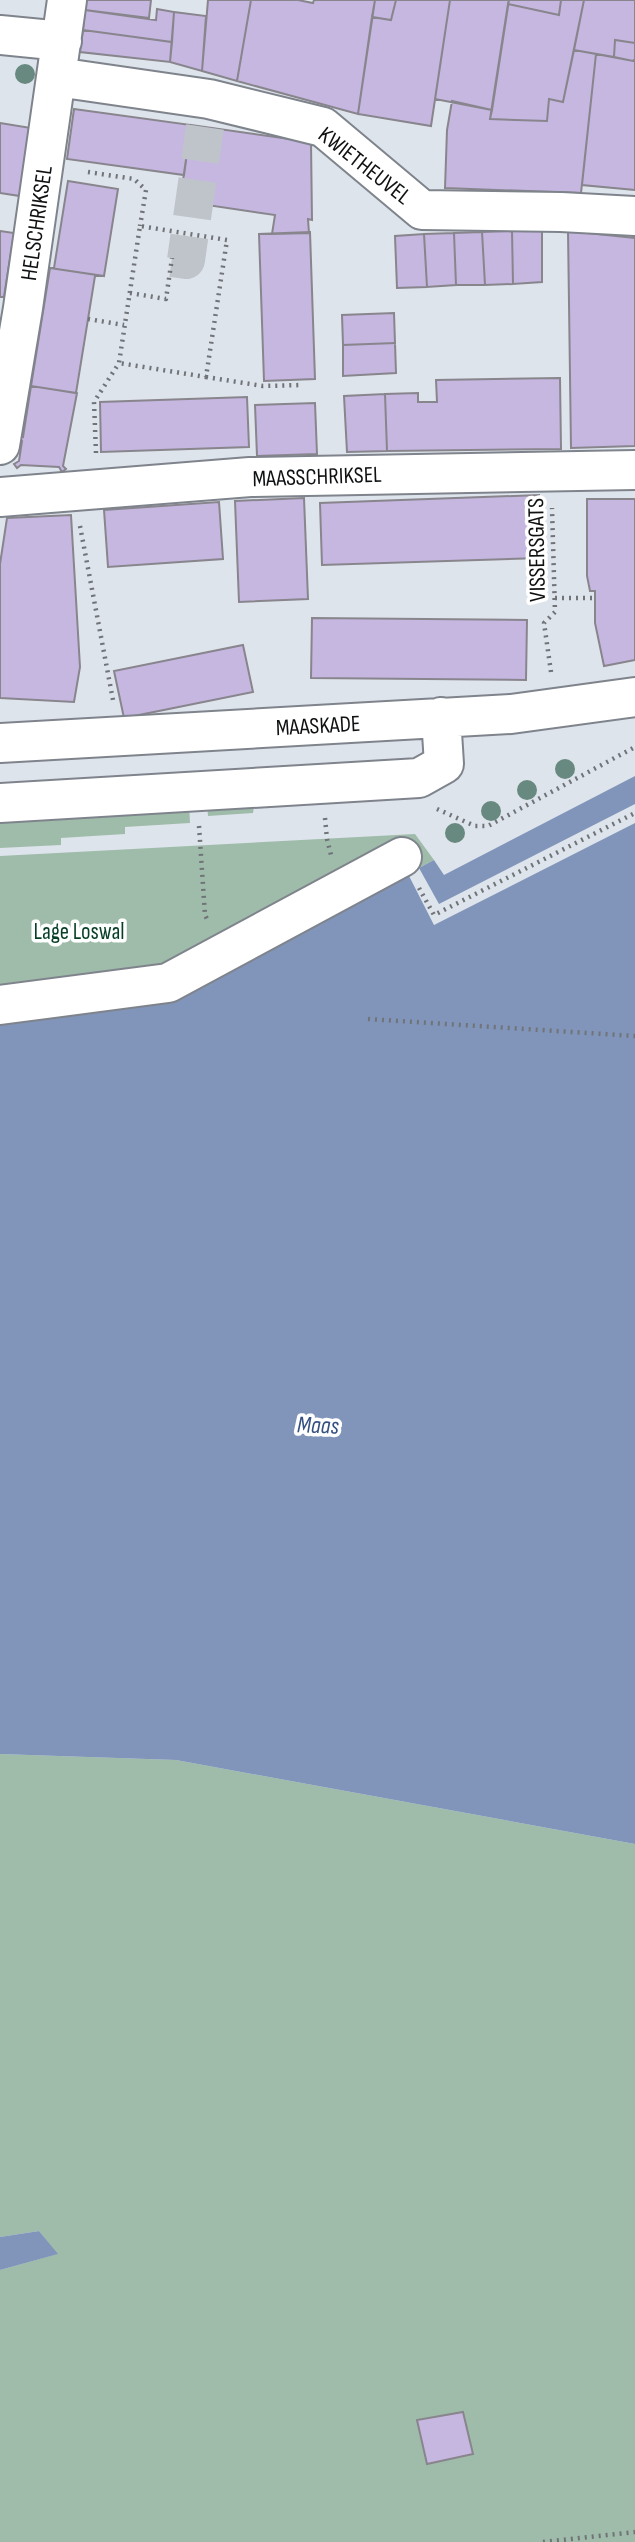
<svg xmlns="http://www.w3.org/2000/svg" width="635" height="2542" font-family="'Sofia Sans Condensed',sans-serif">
  <rect width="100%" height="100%" fill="#dee4ec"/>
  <path fill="#9fbcaa" d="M207,802L254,807L253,813L208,816Z
    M189,803L190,823L125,827V834L61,838V845L0,848V814Z
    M415,834L434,860L171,999L0,1020V856Z
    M0,1754L176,1760L635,1844V2542H0V2270L57,2254L39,2231L0,2237Z"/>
  <path fill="#8195ba" d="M635,776V1844L176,1760L0,1754V1020L171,999L434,860L444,875Z
    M39,2231L58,2254L0,2270V2237Z"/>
  <path fill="#dee4ec" d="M635,804V823L434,925L408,874L419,868L439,904Z"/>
  <path fill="#c6b7e1" stroke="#88858d" stroke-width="2" d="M86,0H151L149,18L85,10Z
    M208,0H251L237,81L202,71Z
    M251,0H298L313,3L314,0H375L358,114L237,81Z
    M375,0H396L391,20L372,17Z
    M396,0H450L431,126L358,114L372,17L391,20Z
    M450,0H509L492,110L435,99Z
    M509,0H561L559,15L508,4Z
    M561,0H584L563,102L549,99L547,121L490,119L508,4L559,15Z
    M584,0H635V43L615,40L614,57L574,50Z
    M157,9L174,12L172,42L83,30L85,10L156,20Z
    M174,12L206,16L202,71L170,62Z
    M83,30L172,42L170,62L80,52Z
    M615,40L635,43V59L633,61L614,57Z
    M574,50L596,54L581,193L445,188L447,130L452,101L492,110L490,119L547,121L549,99L563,102Z
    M596,54L633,61L635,59V190L582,185Z
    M74,109L191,125L184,175L67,159Z
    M0,123L31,128L20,196L0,193Z
    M191,125L311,142L312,220L308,219L309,233L272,234L275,215L180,201Z
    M68,181L118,189L104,276L50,268H54Z
    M542,230V282L513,284L512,231Z
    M0,231L14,233L4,297H0Z
    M512,231L513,284L485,285L482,232Z
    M568,231L635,238V446L571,448Z
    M310,232L315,379L264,381L259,234Z
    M482,232L485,285H456L454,233Z
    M454,233L456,285L427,287L424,234Z
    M424,234L427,287L397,288L395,236Z
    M50,268L104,276H95L76,393L31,386Z
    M394,313L395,343L343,345L342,315Z
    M395,343L396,373L343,376V345Z
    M560,378L561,449L387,451L385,394L418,393V402H437L436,380Z
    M31,386L77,393L63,466L66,469L62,472L59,467L21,465L17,468L14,464L19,461L22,441L17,440L18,436L23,437Z
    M385,394L387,451L347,452L344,396Z
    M247,397L249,447L101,452L100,402Z
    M315,403L317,454L257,456L255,405Z
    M539,495L541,558L322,565L320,503Z
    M304,498L308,599L239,602L235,501Z
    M587,499H635V660L604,666L595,623V591H590L587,576Z
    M219,502L223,559L108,567L104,510Z
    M71,515L80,667L74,702L0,698V564L7,518Z
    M312,618L527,620L526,680L311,678Z
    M243,645L253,692L124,718L114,671Z
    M463,2412L473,2454L427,2464L417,2420Z"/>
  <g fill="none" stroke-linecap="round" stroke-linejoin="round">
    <path stroke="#bfc4cb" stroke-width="38" stroke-dasharray="38 19" stroke-linecap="butt" d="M172,258L186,260L205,127"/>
    <defs>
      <path id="minor" d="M0,35L62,41
        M57,77L209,99L323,127L422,210L561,212L635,216
        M0,445L23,308L67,0
        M0,497L250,477L635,470
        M0,743L511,714L635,697
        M0,803L419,778L444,764L441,717
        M0,1005L168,983L402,857"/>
    </defs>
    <use href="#minor" stroke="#7f848c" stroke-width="42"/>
    <path stroke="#707479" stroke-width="4.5" stroke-dasharray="2 5" stroke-linecap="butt" d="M88,172L134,179L146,190L140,226
      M130,293L166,299L172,258
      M88,319L124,325
      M206,377L263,386L302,385
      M96,453L94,402L119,363L140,226L227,240L206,377L119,363
      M80,526L113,700
      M555,598H595
      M551,672L544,623L555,612L552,508
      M437,809L475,826H488L635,747
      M325,818L327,839L331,855
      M199,826L205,915L208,921
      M419,888L434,915L635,813
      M368,1019L635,1036
      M543,2542L635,2532"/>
    <use href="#minor" stroke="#fff" stroke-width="38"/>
  </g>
  <g fill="#68897f">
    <circle cx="25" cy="74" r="10"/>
    <circle cx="565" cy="769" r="10"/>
    <circle cx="527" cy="790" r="10"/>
    <circle cx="491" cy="811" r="10"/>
    <circle cx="455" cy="833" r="10"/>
  </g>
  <g text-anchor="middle" stroke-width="7" stroke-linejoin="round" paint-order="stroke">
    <g font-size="23" fill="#0e1012" stroke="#fff">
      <text transform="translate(365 165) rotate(38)" y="8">KWIETHEUVEL</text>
      <text transform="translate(36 223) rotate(-82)" y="8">HELSCHRIKSEL</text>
      <text transform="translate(317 476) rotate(-2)" y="8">MAASSCHRIKSEL</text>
      <text transform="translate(536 550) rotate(-91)" y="8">VISSERSGATS</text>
      <text transform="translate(318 725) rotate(-3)" y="8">MAASKADE</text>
    </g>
    <g font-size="23" fill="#073f26" stroke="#fff">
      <text x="79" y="939">Lage Loswal</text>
    </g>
    <g font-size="24" font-style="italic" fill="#355082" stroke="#fff">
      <text transform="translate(318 1425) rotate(2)" y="8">Maas</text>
    </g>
  </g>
</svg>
